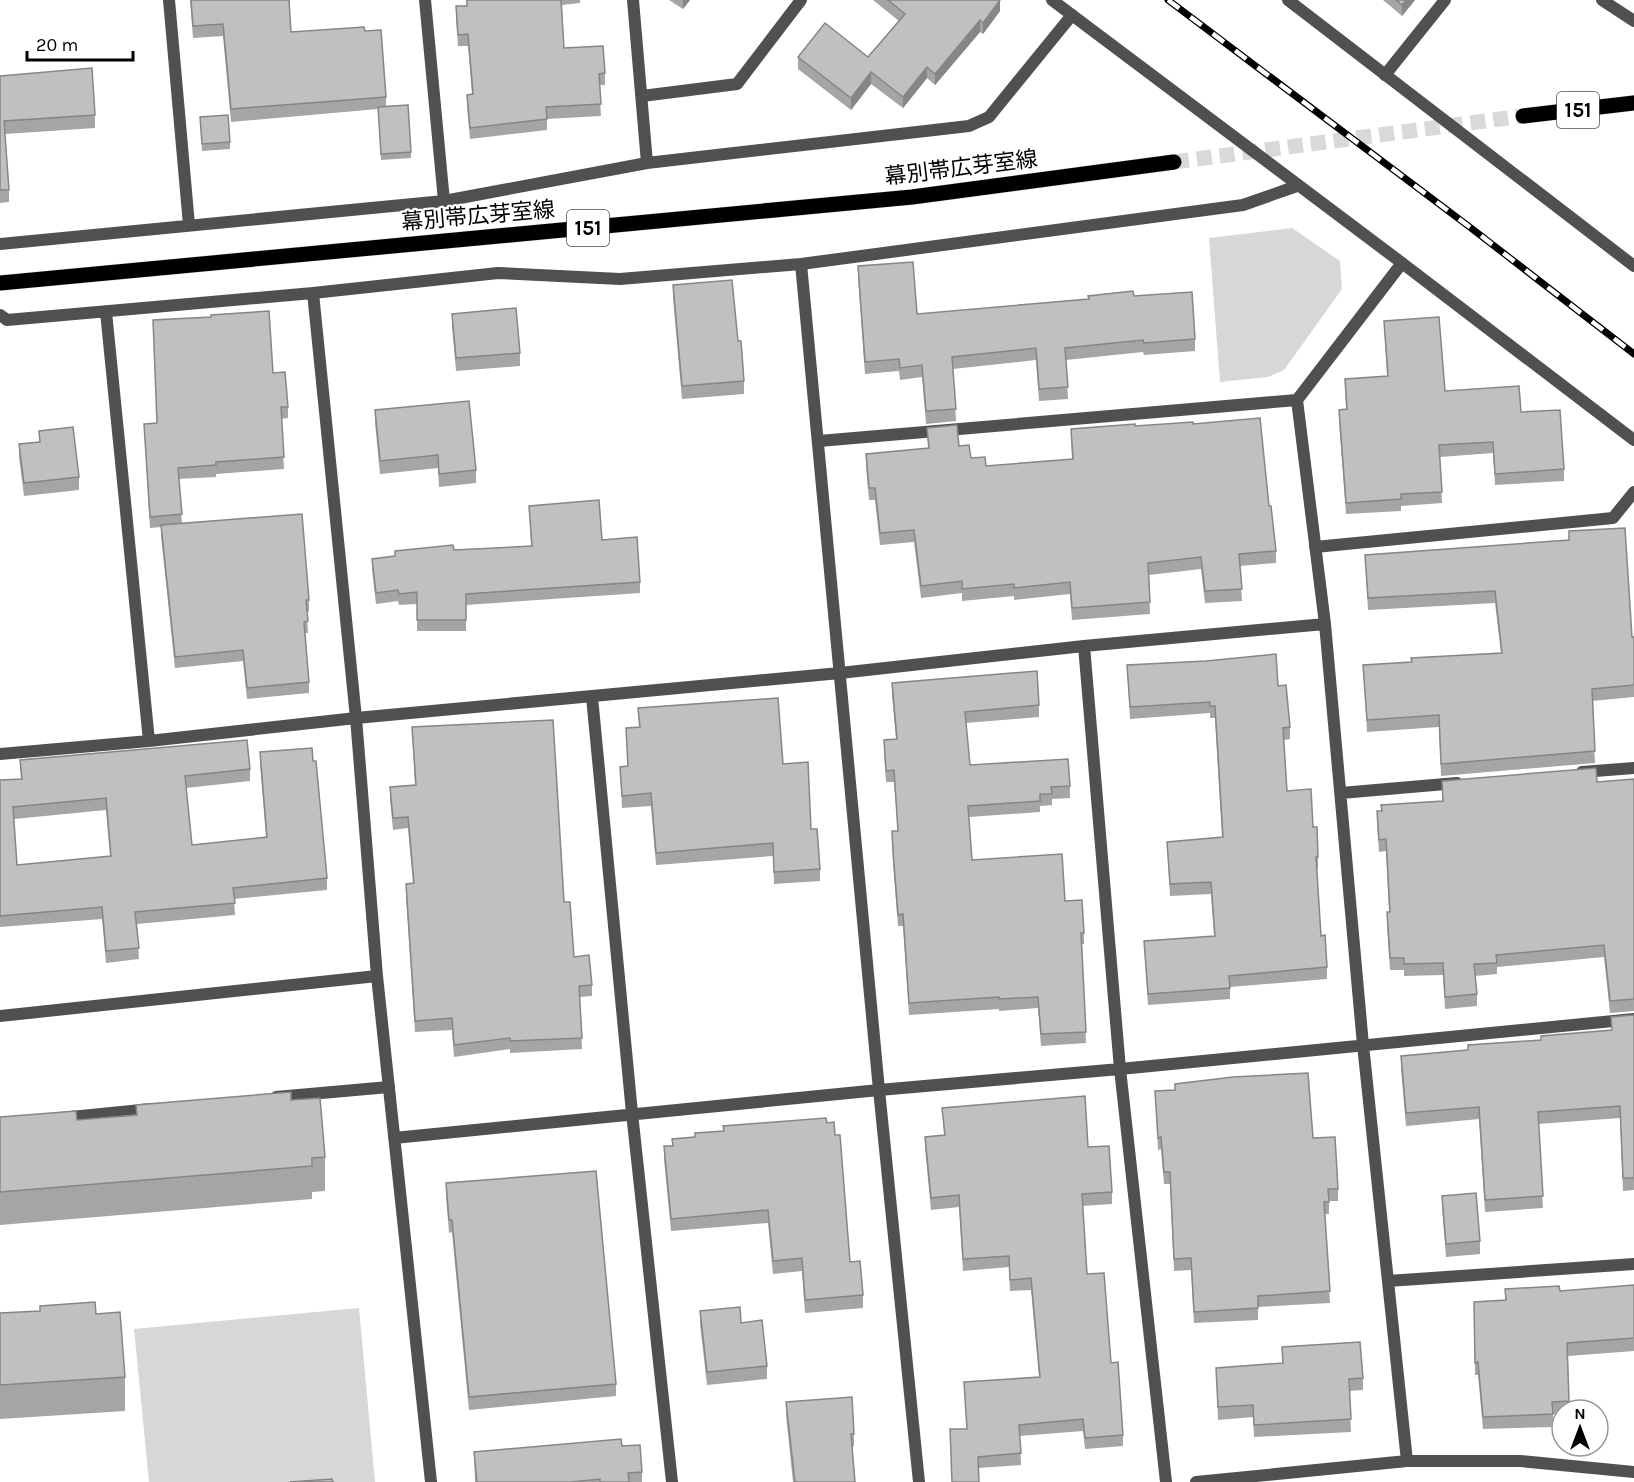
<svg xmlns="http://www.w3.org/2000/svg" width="1634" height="1482" font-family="Karla,'Noto Sans JP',sans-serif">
  <rect width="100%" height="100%" fill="#fff"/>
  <path fill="#d7d7d7" d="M1292,228L1340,261L1342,289L1284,370L1268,377L1220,382L1209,238Z
    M359,1308L375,1482H149L134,1329Z"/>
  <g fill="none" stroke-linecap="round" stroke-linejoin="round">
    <path stroke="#d9d9d9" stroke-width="15" stroke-dasharray="15 8" stroke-linecap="butt" d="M1174,162L1523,116"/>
    <defs>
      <path id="primary" d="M1523,116L1634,103
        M0,283L912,197L1174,162"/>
    </defs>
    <use href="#primary" stroke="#dbdbdb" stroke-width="16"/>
    <path stroke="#505050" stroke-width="12" d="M1602,0L1634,21
      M1385,75L1445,0
      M276,1097L389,1087
      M61,1118L151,1109"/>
    <path stroke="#505050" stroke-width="12" d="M169,0L189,225
      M425,0L444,201
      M633,0L647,163
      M1288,0L1634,266
      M642,96L737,84L801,0
      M0,244L444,201L647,163L969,126L989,117L1072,15
      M1402,263L1297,400L1325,624L1363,1045L1407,1461
      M801,264L879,1090L919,1482
      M313,293L356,718L377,976L431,1482
      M106,312L149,741
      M0,315L7,320L313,293L498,273L620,279L801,264L1243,205L1297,186
      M819,441L1297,400
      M1315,547L1613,518L1634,492
      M1084,646L1120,1069L1166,1482
      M592,697L632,1113L672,1482
      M0,754L149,741L356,718L840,673L1084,646L1325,624
      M1582,772L1634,768
      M1341,793L1457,783
      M0,1016L377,976
      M394,1138L879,1090L1120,1069L1634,1019
      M1388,1281L1634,1264
      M1196,1482L1407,1461H1520L1634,1472"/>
    <path stroke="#505050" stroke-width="12" d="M1052,0L1402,263L1634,440"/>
    <use href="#primary" stroke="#000" stroke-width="15"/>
    <defs>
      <path id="rail" d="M1168,0L1471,228L1634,354"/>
    </defs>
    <use href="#rail" stroke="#000" stroke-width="7"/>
    <use href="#rail" stroke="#fff" stroke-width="4.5" stroke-dasharray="14" stroke-linecap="butt"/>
  </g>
  <path fill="#a5a5a5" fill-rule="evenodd" d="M190,0H289L291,32L365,31L386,97V106L411,152V158L381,160L378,109L231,122L223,36L193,38Z
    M466,0H580V3L562,5L564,48L605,73V85H599L601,116L547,119V130L470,139L467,106V95L472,94L468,46H458L456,18V6H467Z
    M669,0H690L683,9Z
    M873,0H1000V11L983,34L980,32L935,85L927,78L903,108L871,84L851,110L798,69V57H868L899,21Z
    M1383,0H1415L1402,16Z
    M0,76L95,115V128L5,134L9,190V202L0,203Z
    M200,117L230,142V149L202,151Z
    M858,266L917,314L1134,296L1195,339V351L1144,355L1143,352L1066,360L1068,399L1039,401L1036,360L953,369L956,421L926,424L922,377L900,380L899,371L865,374L858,278Z
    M673,285L738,341L744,381V394L682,399L673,298Z
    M452,314L520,353V366L456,371L452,326Z
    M153,320L273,373L288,407V418L281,419L284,469L216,474V477L179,479L182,524L309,600V611L307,612L308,633H305L309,682V693L247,699L243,661L175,668L161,536V527L150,528L144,424L157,423Z
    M1384,321L1445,391L1521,412L1564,469V481L1495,485L1493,453L1440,457L1442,503L1401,506V511L1346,514L1339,421V410L1346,409L1345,379L1387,376Z
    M375,410L476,470V483L439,487L438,468L380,474L375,422Z
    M1193,424L1269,506L1276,551V563L1240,566L1242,601L1205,603L1201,569L1149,575L1150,614L1072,620L1070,594L1014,600V596L962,601V593L921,598L914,542L880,545L875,500H869L866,466V454L928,448L927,428L959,446L971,458L986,466L1072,459L1071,429Z
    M39,431L79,477V490L24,496L19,457V444L39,442Z
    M529,506L602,540L640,582V593L466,605V631H417V604L399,605L398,601L376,604L372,570V559L454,550L531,546Z
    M1569,531L1632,637H1634V697L1592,701L1595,763L1441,776L1439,727L1367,732L1363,665L1411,662L1501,653L1495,603L1368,610L1365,555L1569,540Z
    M1127,665L1278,686L1290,727V739L1284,740L1287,791L1313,827L1318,857V869H1316L1321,936L1327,967V979L1230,987V999L1148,1005L1144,941L1214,936L1211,894L1170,896L1167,842L1222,837L1215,718H1210V713L1130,719Z
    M892,683L1039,705V717L966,723L970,765L1070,786V798L1052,799V805L1040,806V812L969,817L972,860L1065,901L1084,933V944H1082L1086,1043L1041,1046L1038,1008L999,1011V1009L909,1015L903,926H898L893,863L892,831H898L894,782H886L884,752V740L896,739L892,695Z
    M638,708L783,764L811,829L820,869V881L774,884L773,856L656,865L651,806L622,808L620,767L628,766L626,728L639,727Z
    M412,727L564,902L574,957L592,985V996L580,997L582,1049L510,1053V1049L454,1057L452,1030L415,1032L406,896V884H413L408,828L393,830L390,799V787L415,785Z
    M260,752L313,761L327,878V890L234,899L235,915L137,924L139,959L106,963L102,919L0,927V780L21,779L20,760L250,769V781L186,788L192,845L266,838L260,763ZM106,810L110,856L17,865L14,819Z
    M1634,779V1011L1610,1013L1604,957L1497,967V974L1475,976L1477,994V1006L1445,1009L1443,975L1404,976V970H1390L1387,924V912H1389L1386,851L1379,852L1377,823V811H1381V805L1442,801V781L1597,782Z
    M1634,1015V1190L1623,1191L1620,1118L1538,1124L1543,1208L1485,1212L1479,1119L1406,1126L1401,1069V1056L1468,1051V1045L1541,1040L1611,1030V1017Z
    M1175,1084L1313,1138L1338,1189V1201H1329V1214H1325L1330,1303L1258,1307V1320L1194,1323L1191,1270L1174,1271L1170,1184H1164L1161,1149L1158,1150L1155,1091L1175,1090Z
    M291,1100L325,1157V1191L312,1192V1199L0,1225V1117L77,1120Z
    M942,1108L1088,1147L1112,1192V1204L1082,1206L1087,1274L1111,1363L1123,1435V1446L1085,1449L1083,1431L1020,1436L1021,1465L978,1468L967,1429L964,1382L1039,1377L1031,1290L1010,1291L1009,1267L963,1271L959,1207L931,1210L925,1148V1137L944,1135Z
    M827,1123L835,1135L850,1262L863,1295V1308L805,1313L802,1271L773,1274L768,1223L671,1231L664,1159V1146H672V1139Z
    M446,1183L616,1384V1396L469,1410L452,1232L449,1233L446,1195Z
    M1442,1196L1480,1241V1254L1446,1257L1442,1208Z
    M1634,1285V1351L1568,1356L1569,1410H1562V1414H1553V1427L1483,1429L1478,1375H1475L1474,1302L1505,1300V1289L1560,1291Z
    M700,1311L741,1323L767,1366V1379L707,1385L700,1324Z
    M0,1313L96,1314L125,1377V1411L0,1419Z
    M1282,1347L1363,1378V1390L1349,1391L1351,1432L1254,1437L1253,1417L1218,1420L1216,1368L1282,1363Z
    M786,1402L854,1434V1446L852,1447L855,1482H793L786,1415Z
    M622,1446L642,1472V1482H475L474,1452Z"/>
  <path fill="#868686" d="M683,0H690L683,9Z
    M1000,0V11L983,34V23Z
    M1406,0H1415L1402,16V5Z
    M980,20V32L935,85V74Z
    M927,67V78L903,108V97Z
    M871,72V84L851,110V98Z"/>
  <path fill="#c0c0c0" stroke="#868686" stroke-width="1.5" fill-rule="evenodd" d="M191,0H289L291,32L364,27L365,31L381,30L386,97L231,109L223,24L193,26Z
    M467,0H561L564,48L603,46L605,73L599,74L601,104L546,107L547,119L470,128L467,95L473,94L468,34L458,35L456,6H467Z
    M888,0H1000L983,23L980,20L935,74L927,67L903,97L871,72L851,98L798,57L825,23L868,57L905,14Z
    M1396,0H1406L1402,5Z
    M92,68L95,115L4,121L9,190H0V76Z
    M408,105L411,152L381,154L378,107Z
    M228,115L230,142L202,144L200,117Z
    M913,262L917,314L1089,299L1088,296L1133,291L1134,296L1192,292L1195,339L1144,343L1143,340L1065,348L1068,387L1039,389L1036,348L952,357L956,409L926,411L922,365L900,368L899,359L865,362L858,266Z
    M732,280L738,341H741L744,381L682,386L673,285Z
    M516,308L520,353L456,358L452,314Z
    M269,311L273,373L285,372L288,407H281L284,457L216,462V465L178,468L182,514L150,517L144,424L157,423L153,320L211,317V315Z
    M1439,317L1445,391L1519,386L1521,412L1560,410L1564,469L1495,474L1493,442L1439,445L1442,492L1401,494V499L1346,503L1339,410L1347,409L1345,379L1388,376L1384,321Z
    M469,401L476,470L439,474L438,455L380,461L375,410Z
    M1260,418L1269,506H1271L1276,551L1239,554L1242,589L1205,591L1201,557L1148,563L1150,602L1072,608L1070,582L1014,588V584L962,589V581L921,586L914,530L880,533L875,488H869L866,454L929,448L927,428L957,425L959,446L969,445L971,458L985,457L986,466L1073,459L1071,429L1135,424V426L1193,422V424Z
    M73,427L79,477L24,483L19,444L40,442L39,431Z
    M599,500L602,540L637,537L640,582L466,594V620H417V592L399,594L398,590L376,593L372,559L395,556V551L453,545L454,550L532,546L529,506Z
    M302,514L309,600H306L308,621L304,622L309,682L247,688L243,650L175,657L161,525Z
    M1625,528L1632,637H1634V685L1592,689L1595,751L1441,764L1439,715L1367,720L1363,665L1412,662L1411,658L1502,653L1495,591L1368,598L1365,555L1569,540V531Z
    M1276,654L1278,686L1286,685L1290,727L1283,728L1287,791L1311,789L1313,827H1317L1318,857H1316L1321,936L1325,935L1327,967L1229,976L1230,988L1148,994L1144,941L1215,936L1211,882L1170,884L1167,842L1223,837L1215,706H1210V702L1130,707L1127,665L1206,661Z
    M1037,671L1039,705L965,712L970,765L1068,759L1070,786L1051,787L1052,794H1040V801L968,806L972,860L1062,854L1065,901L1082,900L1084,933H1081L1086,1032L1041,1034L1038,997L999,999V997L909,1003L903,914L898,915L893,851L892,831H898L894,770L886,771L884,740L897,739L892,683Z
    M778,698L783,764L808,762L811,829H817L820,869L774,872L773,843L656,853L651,793L622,796L620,767L628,766L626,728L640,727L638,708Z
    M553,720L564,902H570L574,957L589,955L592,985L579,986L582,1038L510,1041V1038L454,1045L452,1018L415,1021L406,884L414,883L408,817L393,818L390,787L416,785L412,727Z
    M247,740L250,769L185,776L192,845L267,837L260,752L312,748L313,761H316L327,878L233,888L235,903L135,912L139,948L106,951L102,907L0,916V780L22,779L20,760ZM106,798L111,856L17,865L13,807Z
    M1596,768L1597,782L1634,779V999L1610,1001L1604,945L1496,955L1497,963L1474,964L1477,994L1445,997L1443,963L1404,964V958H1390L1387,912H1390L1386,839L1379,840L1377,811H1382L1381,805L1443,801L1442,781Z
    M1634,1015V1178H1623L1620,1106L1538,1112L1543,1196L1485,1200L1479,1107L1406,1113L1401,1056L1468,1050V1045L1541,1040V1036L1612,1030L1611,1017Z
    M1308,1073L1313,1138L1335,1137L1338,1189H1328L1329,1202H1324L1330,1291L1258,1296V1308L1194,1312L1191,1258L1174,1259L1170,1172H1164L1161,1137L1158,1138L1155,1091L1175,1090V1084L1233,1077Z
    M291,1092V1100L320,1098L325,1157L312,1158V1166L0,1192V1117L76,1111L77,1120L137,1115L136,1105Z
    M1085,1096L1088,1147L1109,1146L1112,1192L1082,1194L1087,1274L1104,1273L1111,1363L1118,1362L1123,1435L1085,1438L1083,1419L1019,1425L1021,1453L978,1457L979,1482H952L950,1429H967L964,1382L1040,1377L1031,1278L1010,1280L1009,1256L963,1259L959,1195L931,1198L925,1137L945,1135L942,1108Z
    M826,1118L827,1123L834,1122L835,1135H840L850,1262L860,1261L863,1295L805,1300L802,1258L773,1261L768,1210L671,1219L664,1146H673L672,1139L695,1137V1133L724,1131L723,1126Z
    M596,1171L616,1384L469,1397L452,1220H449L446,1183Z
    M1476,1193L1480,1241L1446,1244L1442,1196Z
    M1634,1285V1338L1567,1343L1569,1401L1552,1402L1553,1414L1483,1417L1478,1362L1475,1363L1474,1302L1506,1300L1505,1289L1559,1286L1560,1291Z
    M95,1302L96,1314L120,1312L125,1377L0,1385V1313L40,1311V1306Z
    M740,1307L741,1323L762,1320L767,1366L707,1372L700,1311Z
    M1360,1342L1363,1378L1349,1379L1351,1419L1254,1425L1253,1405L1218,1407L1216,1368L1283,1363L1282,1347Z
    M852,1397L854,1434H851L855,1482H795L786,1402Z
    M621,1439L622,1446L640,1445L642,1472L628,1473L629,1482H600V1479L571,1482H477L474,1452Z
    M332,1479L333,1482H290Z"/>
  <g text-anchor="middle" stroke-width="4.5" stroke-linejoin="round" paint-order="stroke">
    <g fill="#fff" stroke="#4c4c4c" stroke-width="1.5">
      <rect x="1557" y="92" width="42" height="36" rx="4.5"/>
      <rect x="567" y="210" width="42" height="36" rx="4.5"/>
    </g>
    <g font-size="21" font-weight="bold" fill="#000">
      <text x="1578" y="117">151</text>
      <text x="588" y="235">151</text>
    </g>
    <g font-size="22" fill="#000" stroke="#fff">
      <text transform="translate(961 167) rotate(-7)" y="8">幕別帯広芽室線</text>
      <text transform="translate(478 215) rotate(-5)" y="8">幕別帯広芽室線</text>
    </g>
  </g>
  <g transform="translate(1580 1428)"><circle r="28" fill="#ffffff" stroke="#999999" stroke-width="1.5"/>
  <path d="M0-4.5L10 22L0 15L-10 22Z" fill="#000000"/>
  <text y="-9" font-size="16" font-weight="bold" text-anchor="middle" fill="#000000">N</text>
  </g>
  <path d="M27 51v9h106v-9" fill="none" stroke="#000000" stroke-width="3"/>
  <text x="36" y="51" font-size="18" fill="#000000" stroke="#ffffff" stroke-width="4.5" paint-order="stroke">20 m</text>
</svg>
